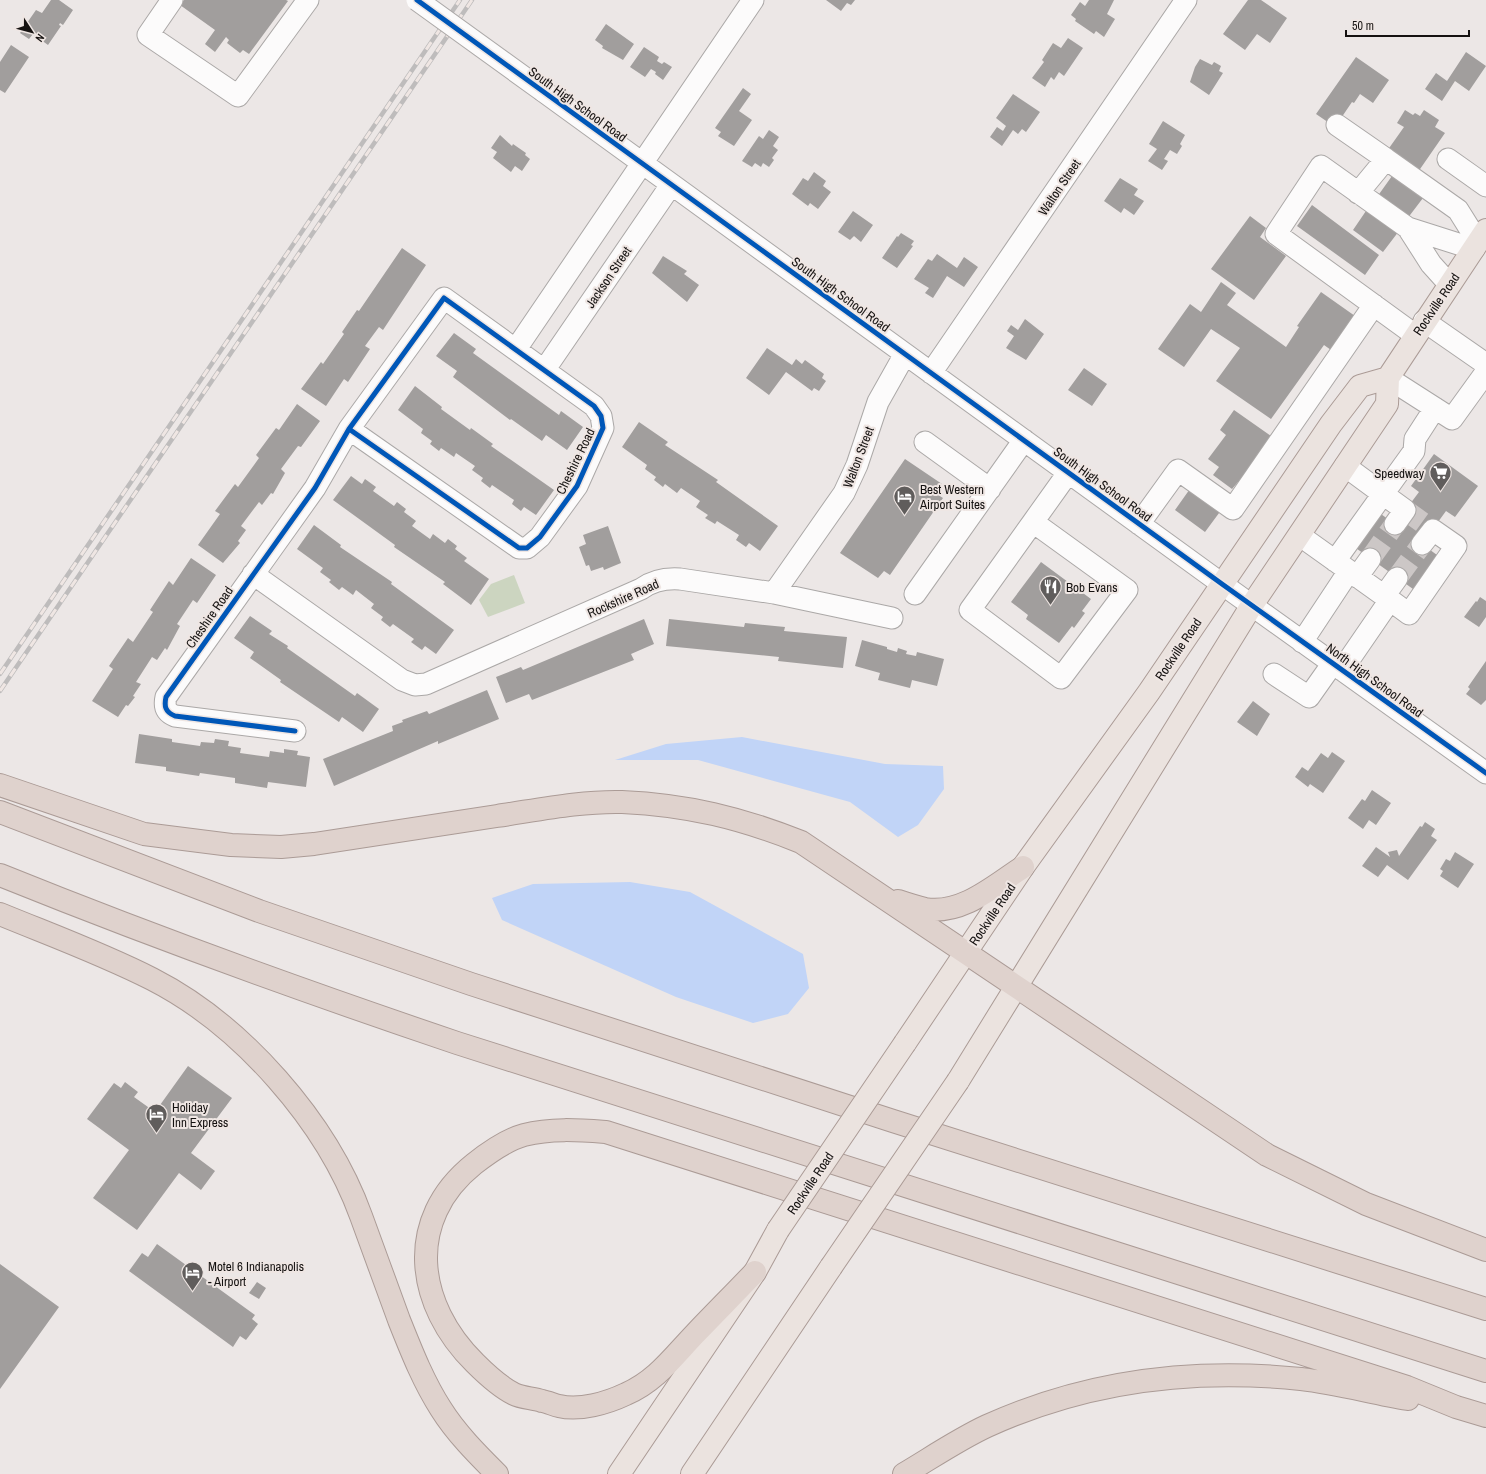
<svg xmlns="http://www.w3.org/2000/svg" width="1486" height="1474" font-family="'Archivo Narrow',sans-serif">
  <rect width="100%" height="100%" fill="#ece7e6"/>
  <path fill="#ccd5c0" d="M514,575L525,603L488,617L479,600L491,584Z"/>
  <path fill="#c1d4f7" d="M742,737L885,764L943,766L944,789L918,825L898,837L850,802L698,760H615L666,744Z
    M630,882L690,892L803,954L809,988L788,1014L753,1023L676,997L502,920L492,898L533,884Z"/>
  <path fill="#a19e9d" d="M51,0H59L73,10L63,25L60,23L59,25L61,26L48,45L33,34L29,39L20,33L36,10L42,13Z
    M184,0H286L288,1L249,54L243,50L240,53L227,43L229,40L226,37L215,52L205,44L215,30L180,5Z
    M826,0H855L851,5L847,3L841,11Z
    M1089,0H1114L1107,14L1115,19L1104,37L1096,31L1094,34L1075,21L1076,19L1071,15L1080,2L1085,6Z
    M1248,0H1261L1287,18L1270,43L1257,34L1245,50L1223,34Z
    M606,24L634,44L623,60L602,48L603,46L595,40Z
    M1068,38L1083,48L1064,76L1059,72L1054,80L1051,77L1045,87L1032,78L1044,62L1042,60L1053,43L1061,48Z
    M11,45L29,57L5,93L0,90V62Z
    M644,47L659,57L657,61L662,64L664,62L672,67L663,80L655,74L656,72L651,69L645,77L630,67Z
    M1466,52L1486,66L1469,91L1455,81L1442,101L1425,89L1436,73L1447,81Z
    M1356,57L1389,80L1373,103L1360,94L1354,103L1352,102L1335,127L1316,114Z
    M1200,59L1212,65L1214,62L1221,66L1219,71L1223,73L1209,95L1190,82L1195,67Z
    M743,88L751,94L739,111L752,120L734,146L718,136L721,132L715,128Z
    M1013,94L1040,112L1026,132L1022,129L1018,134L1013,130L1002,146L990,137L997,127L1003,131L1006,126L996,118Z
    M1405,110L1413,115L1415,113L1420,116L1424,110L1439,120L1435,127L1445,133L1418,172L1387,151L1404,127L1397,123Z
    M1163,121L1185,135L1180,144L1182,146L1177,154L1170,150L1164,159L1168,161L1162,170L1148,161L1157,149L1149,144Z
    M769,130L779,137L773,146L778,150L772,158L774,160L769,167L763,163L761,167L755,163L752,167L742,161L759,136L763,139Z
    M500,135L512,146L513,144L526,153L525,155L530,159L522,171L515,166L511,172L493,158L497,152L491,148Z
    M814,172L826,181L823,186L831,192L818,209L810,203L808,206L792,194L803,178L808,181Z
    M1392,176L1423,198L1407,219L1377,197Z
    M1120,178L1138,189L1134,195L1144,201L1134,215L1124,208L1121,213L1104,201Z
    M1312,205L1379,255L1365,275L1297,226Z
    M1368,208L1399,231L1383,252L1353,230Z
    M853,211L873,225L861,242L854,236L850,240L838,232Z
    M1250,216L1266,228L1260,237L1286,256L1254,300L1211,269Z
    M901,233L914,241L911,245L913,246L897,268L882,258L897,236L898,237Z
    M402,248L426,265L383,330L379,327L365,346L370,349L348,382L344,379L326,406L301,389L321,362L323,364L344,334L342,332L357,310L359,311Z
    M937,254L957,268L964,257L978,267L964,287L947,276L933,298L925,293L929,288L914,279L928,259L932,261Z
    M663,256L687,271L684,274L699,285L687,302L652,273Z
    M1221,282L1236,293L1227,305L1286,347L1299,327L1297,326L1321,292L1355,316L1331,350L1324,345L1271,419L1216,381L1240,348L1211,329L1184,367L1158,349L1190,304L1201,312Z
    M1025,319L1044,334L1026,360L1006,348L1014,336L1007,331L1011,325L1018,330Z
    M454,333L476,349L473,353L559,415L561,411L583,427L567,450L546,435L542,441L511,419L510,420L453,377L457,371L436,356Z
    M767,348L792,365L796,359L802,364L805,360L824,374L822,378L826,381L819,391L814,388L812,391L786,372L769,395L746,378Z
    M1084,368L1107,384L1092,406L1068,390Z
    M415,386L442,407L441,409L470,430L471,428L493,444L491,446L554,490L536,515L524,507L521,511L512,504L514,500L492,485L490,488L481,481L483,478L472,470L475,466L456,453L454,457L441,448L439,451L430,444L432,441L421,433L423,429L398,410Z
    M297,404L320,421L301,447L298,446L281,469L285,473L273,494L271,493L262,505L259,502L241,526L246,530L238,541L240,543L223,563L198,545L220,514L215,511L235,484L238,487L259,458L256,455L276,428L279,430Z
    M1234,410L1271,436L1239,483L1238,482L1232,489L1213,475L1219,467L1208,459L1226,435L1220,430Z
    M639,422L668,442L665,445L718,480L716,482L778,526L760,551L749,543L746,547L736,540L739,535L717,521L715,524L705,518L708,515L696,507L700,501L681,488L677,493L665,484L663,487L654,480L656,477L645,469L647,465L622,447Z
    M1434,454L1478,486L1455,517L1446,511L1422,544L1437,555L1413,589L1353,546L1378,512L1395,524L1419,492L1411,486Z
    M905,459L942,484L935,493L943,498L890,575L884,571L878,578L840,553Z
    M351,476L362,484L365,479L376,487L373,491L394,506L397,502L406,509L404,512L416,521L412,526L430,539L433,534L445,543L448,539L457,546L455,549L467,558L464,561L489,579L471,605L443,584L445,582L394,547L395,545L333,500Z
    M1192,486L1222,509L1205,532L1175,510Z
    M314,525L341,545L340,547L392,582L391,584L454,630L436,654L425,646L422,650L411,642L414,639L393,624L390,627L381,620L383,617L371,608L374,604L356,590L353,595L342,587L339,590L329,582L331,580L320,572L323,568L297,549Z
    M608,526L621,563L604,570L603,567L591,571L589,565L586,566L579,547L586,544L583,535Z
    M191,558L216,575L197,603L193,600L177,624L180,626L167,650L165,648L157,660L152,657L136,682L141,684L133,696L135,697L128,706L126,705L118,717L92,701L113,669L109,666L128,638L133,642L153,612L150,610L169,581L173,585Z
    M1041,562L1091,599L1082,611L1085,613L1074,628L1072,626L1059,643L1026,619L1028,615L1011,602Z
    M1480,597L1486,601V617L1479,627L1464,617L1476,601L1477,602Z
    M250,616L272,631L269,634L288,646L287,648L355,696L357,693L379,709L363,732L342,717L339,722L280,682L281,680L250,658L254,652L234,638Z
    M644,619L654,644L631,654L634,660L532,700L529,694L506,703L496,677L521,667L523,670Z
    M669,619L744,627L745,623L785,627L784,631L847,637L843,668L778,661L779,657L666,646Z
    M862,640L887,647V649L897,652L898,648L907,651L906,654L916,656L917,652L944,659L937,686L912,680L910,688L878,680L880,673L855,666Z
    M1486,661V700L1481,705L1466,694L1470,689L1468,687Z
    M487,690L499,719L438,744V741L334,786L323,759L393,731L392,726L403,722L402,720L427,711L429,714Z
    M1253,701L1270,714L1257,736L1237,722Z
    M139,734L172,739V742L200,746L201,742L214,743L215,739L229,741L228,746L241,748L240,753L269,757L270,751L284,753V749L298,751L297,755L310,757L306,787L268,782L267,788L235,783V778L200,773L199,776L166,771V767L135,763Z
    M1332,752L1345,761L1323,793L1310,784L1308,787L1295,777L1302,767L1308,771L1321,753L1328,758Z
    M1372,790L1391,803L1376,825L1369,820L1363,829L1348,818L1362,799L1365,801Z
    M1425,822L1435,829L1431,836L1437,840L1408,880L1387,865L1378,877L1362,866L1376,847L1390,857L1388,852L1397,850L1399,856L1420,826L1422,827Z
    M1455,852L1474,864L1458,888L1440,876L1443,871L1440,869L1446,859L1450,861Z
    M188,1066L232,1098L191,1153L215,1171L201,1190L179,1173L137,1230L93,1198L129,1150L87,1119L114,1083L121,1088L125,1082L138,1092L134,1097L155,1112Z
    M157,1244L255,1315L252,1319L258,1324L246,1340L240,1336L233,1347L129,1271L142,1253L148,1257Z
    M0,1264L59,1307L0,1389Z
    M257,1282L266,1288L259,1299L249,1293Z"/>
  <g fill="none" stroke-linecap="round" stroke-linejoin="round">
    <path stroke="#ccc7c6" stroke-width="21" stroke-dasharray="21 10" stroke-linecap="butt" d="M1405,510L1433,530
      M1370,559L1395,524
      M1397,578L1422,544"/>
    <defs>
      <path id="minor" d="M172,0L148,35L238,96L308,0
        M543,91L1222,584L1486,773
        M1337,125L1386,159
        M1448,159L1486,186
        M1358,193L1386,159L1458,210L1478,242
        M1408,228L1321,166L1276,234L1415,335
        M1449,284L1431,264L1408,228L1474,249
        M1424,321L1486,364
        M516,349L753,0
        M545,369L671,185
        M931,373L1186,0
        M1388,378L1452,419L1486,372
        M925,442L990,489
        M1345,466L1383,494L1414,451L1415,439L1435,408
        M1033,522L970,610L1061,678L1127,590L1033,522L1068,473
        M1139,524L1178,470L1233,509L1374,305
        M1299,535L1390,600L1342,670
        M1335,561L1383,494L1405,510L1395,524
        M253,574L402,680L415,685L426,684L641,589C652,581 666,578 680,579L774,593L892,618
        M1357,577L1370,559
        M774,593L844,493L857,465L878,402L905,354
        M915,594L1024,440
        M1384,596L1397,578
        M1390,600L1409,614L1456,546L1433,530L1422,544
        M1302,642L1349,571
        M1274,674L1309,697L1333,663
        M295,731L175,716C165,712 164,706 166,697L315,488L349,429L444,298L594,406L601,416L603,428L577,486L540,537L527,548H519L349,429"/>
      <path id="major" d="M905,1043L1023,867L1149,692L1331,424L1360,386L1388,378
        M958,1081L1252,605L1387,404L1388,378L1486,230
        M619,1474L755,1272L778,1230
        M692,1474L831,1267"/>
      <path id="highway" d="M0,785L144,834L231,845L281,847L314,844C375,835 436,825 497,816C538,810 580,801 622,802C688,805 741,818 801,842L1267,1155L1366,1204L1486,1250
        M0,812L259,911L471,984L893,1121L1486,1309
        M0,875C151,936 303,991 457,1043L1486,1371
        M898,901C907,904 916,907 925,909C962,915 994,886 1023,867
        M0,914C51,935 103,954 152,979C242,1025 327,1122 361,1216C374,1251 386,1285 399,1320C411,1350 423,1381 441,1409C456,1433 477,1454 497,1474
        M755,1272C735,1293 715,1313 695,1334C673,1357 656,1381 626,1394C607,1403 580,1411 559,1406C554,1405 548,1402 542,1401C533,1398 522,1398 514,1394C500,1387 487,1375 475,1363C416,1305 404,1220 474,1164C488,1153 506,1140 524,1135C551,1128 578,1130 606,1132L1407,1387L1456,1407L1486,1416
        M904,1474C931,1458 959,1439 987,1426C1086,1381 1194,1368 1301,1379C1337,1383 1372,1393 1408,1399"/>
    </defs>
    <use href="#minor" stroke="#aba8a7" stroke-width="23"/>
    <use href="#major" stroke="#ab9b96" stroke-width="24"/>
    <use href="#highway" stroke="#ab9b96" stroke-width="24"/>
    <use href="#minor" stroke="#fcfbfb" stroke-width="21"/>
    <use href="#major" stroke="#ebe3df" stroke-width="22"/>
    <use href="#highway" stroke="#dfd2cd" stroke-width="22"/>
    <defs>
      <path id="rail" d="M0,674L460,0
        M0,691L472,0"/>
    </defs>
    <use href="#rail" stroke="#bebcbc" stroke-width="4.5"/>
    <use href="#rail" stroke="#efe6e3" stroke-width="3" stroke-dasharray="9" stroke-linecap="butt"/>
    <defs>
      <path id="minor-bridge" d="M417,0L543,91"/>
      <path id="major-bridge" d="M778,1230L905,1043
        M831,1267L958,1081"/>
    </defs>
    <use href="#minor-bridge" stroke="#aba8a7" stroke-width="23" stroke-linecap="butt"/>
    <use href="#major-bridge" stroke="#ab9b96" stroke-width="24" stroke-linecap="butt"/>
    <use href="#minor-bridge" stroke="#fcfbfb" stroke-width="21"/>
    <use href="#major-bridge" stroke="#ebe3df" stroke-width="22"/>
    <defs>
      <path id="cycleway" d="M417,0L1222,584L1486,773
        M295,731L175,716C165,712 164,706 166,697L315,488L349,429L444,298L594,406L601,416L603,428L577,486L540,537L527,548H519L349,429"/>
    </defs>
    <use href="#cycleway" stroke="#efe6e3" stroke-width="8"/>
    <use href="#cycleway" stroke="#0057b8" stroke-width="5"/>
  </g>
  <defs>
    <symbol id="supermarket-pin" viewBox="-11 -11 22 30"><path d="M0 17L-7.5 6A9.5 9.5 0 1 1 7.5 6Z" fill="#605d5c" stroke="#efe6e3"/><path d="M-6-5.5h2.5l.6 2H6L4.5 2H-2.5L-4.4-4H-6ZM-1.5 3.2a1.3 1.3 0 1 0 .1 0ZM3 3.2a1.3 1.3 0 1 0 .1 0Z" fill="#fff"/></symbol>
    <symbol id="hotel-pin" viewBox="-11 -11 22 30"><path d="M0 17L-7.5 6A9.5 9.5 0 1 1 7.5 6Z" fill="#605d5c" stroke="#efe6e3"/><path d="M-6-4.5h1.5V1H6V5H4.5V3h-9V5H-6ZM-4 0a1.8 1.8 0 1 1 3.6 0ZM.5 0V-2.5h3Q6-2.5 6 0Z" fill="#fff"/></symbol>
    <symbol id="restaurant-pin" viewBox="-11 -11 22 30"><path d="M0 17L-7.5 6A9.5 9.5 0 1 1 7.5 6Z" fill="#605d5c" stroke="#efe6e3"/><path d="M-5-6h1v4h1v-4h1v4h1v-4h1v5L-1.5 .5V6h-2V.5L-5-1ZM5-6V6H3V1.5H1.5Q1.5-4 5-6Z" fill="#fff"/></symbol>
  </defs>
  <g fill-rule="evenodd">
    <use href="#supermarket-pin" x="1428" y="460" width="25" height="34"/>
    <use href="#hotel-pin" x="892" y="484" width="25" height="34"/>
    <use href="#restaurant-pin" x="1038" y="574" width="25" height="34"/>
    <use href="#hotel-pin" x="144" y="1102" width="25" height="34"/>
    <use href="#hotel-pin" x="180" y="1260" width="25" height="34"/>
  </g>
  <g text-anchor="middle" stroke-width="4" stroke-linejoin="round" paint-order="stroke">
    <g font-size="13" fill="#151211" stroke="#efe6e3">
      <text transform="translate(578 104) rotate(36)" y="5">South High School Road</text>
      <text transform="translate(1059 187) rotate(-56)" y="5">Walton Street</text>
      <text transform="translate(608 277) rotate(-56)" y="5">Jackson Street</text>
      <text transform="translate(841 294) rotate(36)" y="5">South High School Road</text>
      <text transform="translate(1436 304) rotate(-56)" y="5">Rockville Road</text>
      <text transform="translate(858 457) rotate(-69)" y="5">Walton Street</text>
      <text transform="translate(575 461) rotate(-64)" y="5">Cheshire Road</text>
      <text transform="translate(1103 484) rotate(36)" y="5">South High School Road</text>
      <text transform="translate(623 598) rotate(-24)" y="5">Rockshire Road</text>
      <text transform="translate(209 617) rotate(-55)" y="5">Cheshire Road</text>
      <text transform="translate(1178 649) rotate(-56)" y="5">Rockville Road</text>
      <text transform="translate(1375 680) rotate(36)" y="5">North High School Road</text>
      <text transform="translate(992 914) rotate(-56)" y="5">Rockville Road</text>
      <text transform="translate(810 1183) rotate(-56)" y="5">Rockville Road</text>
    </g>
    <g font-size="13" fill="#151211" stroke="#efe6e3" text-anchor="start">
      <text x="1424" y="478" text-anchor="end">Speedway</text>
      <text x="920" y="494">Best Western<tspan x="920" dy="15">Airport Suites</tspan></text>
      <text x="1066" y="592">Bob Evans</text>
      <text x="172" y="1112">Holiday<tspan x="172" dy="15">Inn Express</tspan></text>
      <text x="208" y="1271">Motel 6 Indianapolis<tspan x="208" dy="15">- Airport</tspan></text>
    </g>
  </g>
  <g transform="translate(32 32) rotate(126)" stroke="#efe6e3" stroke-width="3" paint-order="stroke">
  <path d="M0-3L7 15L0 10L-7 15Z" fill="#151211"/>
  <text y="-6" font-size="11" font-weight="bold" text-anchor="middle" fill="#151211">N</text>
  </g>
  <path d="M1346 30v6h123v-6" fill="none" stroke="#151211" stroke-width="2"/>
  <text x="1352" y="30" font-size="12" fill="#151211" stroke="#efe6e3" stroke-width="3" paint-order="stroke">50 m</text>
</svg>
